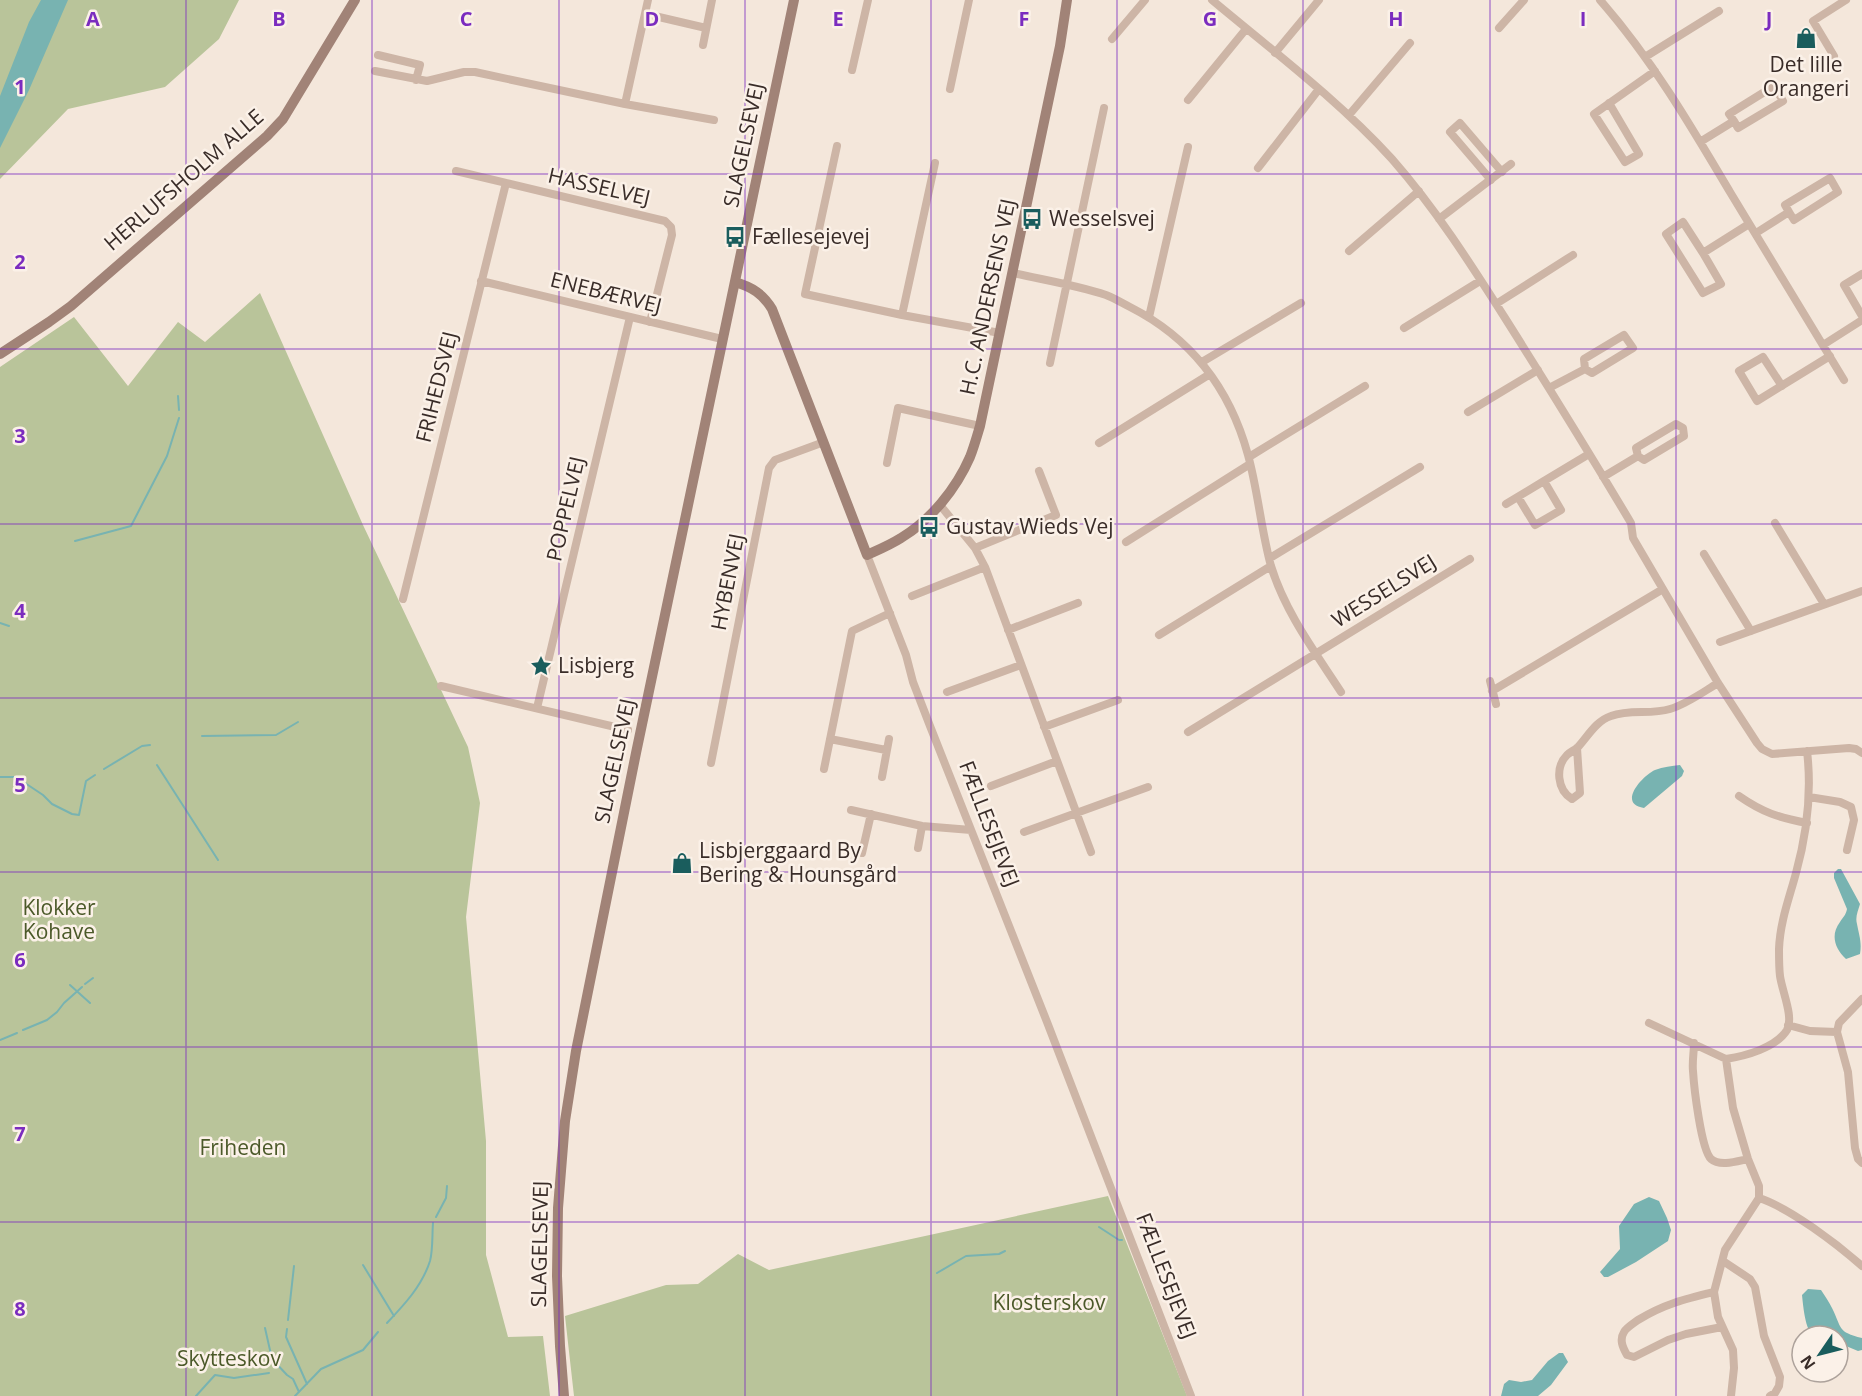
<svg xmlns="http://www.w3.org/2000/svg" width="1862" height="1396" font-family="'Open Sans',sans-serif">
  <rect width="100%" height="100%" fill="#f4e7db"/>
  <path fill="#b9c49a" d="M0,0H239L219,39L165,87L68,109L0,179Z
    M260,293L363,525L468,747L480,803L466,917L486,1141V1255L508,1337L543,1336L550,1396H0V367L74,317L128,386L178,322L205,342Z
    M1108,1196L1187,1396H574L565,1316L666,1285L698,1284L738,1254L769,1270Z"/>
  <path fill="#78b3b1" d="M41,0H68L29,90L0,148V96L29,22Z
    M1680,765L1684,771L1682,776L1644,808C1617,804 1642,776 1655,770C1663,767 1672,766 1680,765Z
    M1838,869H1841L1860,904C1858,911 1855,917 1857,924C1859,935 1862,942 1860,954L1846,959C1835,949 1830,935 1840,922C1843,917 1846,915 1847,909L1834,878V873Z
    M1649,1197L1659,1201L1667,1218L1671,1230L1668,1241L1636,1262L1608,1277H1604L1600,1272L1620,1249L1619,1226L1634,1204Z
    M1808,1289L1821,1290C1825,1296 1829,1302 1832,1308C1842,1328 1837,1332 1862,1338V1350L1858,1351L1846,1346L1838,1345V1336C1832,1336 1819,1338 1814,1336C1805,1332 1803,1303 1802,1295Z
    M1559,1353H1563L1568,1362L1551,1385L1538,1396H1501L1504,1384L1509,1380L1521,1382L1532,1380L1548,1361Z"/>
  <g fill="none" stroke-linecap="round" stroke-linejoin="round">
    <path stroke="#78b3b1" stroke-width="2" d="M178,396L179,410
      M75,541L131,526L167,456L179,418
      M0,623L9,626
      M202,736L276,735L298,722
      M157,765L218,860
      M104,769L142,746L150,745
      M0,777H16L43,795L52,804L72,814L79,815L86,781L95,775
      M85,984L93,978
      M70,985L90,1003
      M23,1030L47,1020L57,1012L64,1003L82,987
      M0,1040L17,1033
      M436,1217L446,1198L447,1186
      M1099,1227L1119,1240H1122
      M363,1265L394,1316
      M937,1273L966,1256L999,1254L1005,1251
      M288,1320L294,1266
      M387,1323C404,1305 422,1286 430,1261C433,1250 432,1236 433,1223
      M265,1328L272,1359L287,1375L293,1379L299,1392
      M287,1329L286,1337L307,1384
      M196,1396L215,1375L234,1378L269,1373
      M295,1396L321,1369L363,1350L378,1332"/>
    <path stroke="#cdb5a6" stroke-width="8" d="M1212,0C1273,51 1338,100 1392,159C1435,208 1470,263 1505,318C1548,386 1590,454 1631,523L1633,538L1718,683L1757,743L1762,749L1772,754L1849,748L1856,749L1862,753
      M1600,0C1651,58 1691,126 1730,192C1768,255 1806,317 1844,380
      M646,14L706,28
      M1499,28L1524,0
      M1112,39L1145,0
      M703,45L712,0
      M1275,53L1319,0
      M378,55L420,65L416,80
      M1834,56L1813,21L1846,0
      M1645,57L1719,11
      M852,70L868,0
      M375,71L427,81L464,72H475L625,104L714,120
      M950,89L969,0
      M1188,100L1246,29
      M1609,103L1639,154L1625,162L1594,114L1655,71
      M625,104L648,0
      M1349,115L1410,43
      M1700,142L1734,121L1729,114L1774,86L1783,101L1738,128L1734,121
      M837,146L805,294L902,315L1000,333
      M1258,168L1319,89
      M456,171L665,221L671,227L672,235L650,322
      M1491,180L1450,132L1460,123L1502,172
      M1439,219L1511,164
      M1756,233L1789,212L1785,205L1830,178L1838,192L1794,220L1789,212
      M1349,251L1419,191
      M1703,253L1721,284L1703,293L1666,234L1683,222L1703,253L1749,224
      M1013,273C1044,280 1076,285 1106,295C1114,298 1122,303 1130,307C1191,338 1230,389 1248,455C1258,491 1261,530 1271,566C1285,612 1315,652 1341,692
      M1862,274L1844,285L1862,316
      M481,281L722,339
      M1496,304L1573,255
      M902,315L935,163
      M1149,317L1188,147
      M1404,328L1480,281
      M1823,345L1862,320
      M1202,362L1301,303
      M1050,363L1104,108
      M1782,386L1763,357L1739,371L1757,401L1830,356
      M1549,388L1585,369L1592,373L1633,348L1624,335L1584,359L1585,369
      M1468,412L1538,370
      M1099,443L1210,374
      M1249,457L1365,386
      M887,463L898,408L980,426
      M1603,477L1638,456L1644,460L1684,436L1683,428L1676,424L1636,448L1638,456
      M1518,497L1535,525L1561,510L1544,481L1589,454
      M1506,504L1544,481
      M940,505L975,548L985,567L1091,852
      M1775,523L1824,604
      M1126,542L1250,464
      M975,548L1056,515L1039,471
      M1704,554L1751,631
      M867,555L906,655L913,682L930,726L1047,1022L1191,1396
      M1270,558L1420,467
      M912,596L985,567
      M403,599L506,183
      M1008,630L1078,603
      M1159,635L1271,566
      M1720,642L1862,591
      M1490,681L1496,704
      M441,686L628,730
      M1492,691L1663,589
      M947,692L1021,665
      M537,708L630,317
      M1044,727L1118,700
      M1188,732L1470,559
      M830,739L886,750
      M1577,748L1580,793L1572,799C1557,790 1555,767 1567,755C1570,752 1575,750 1578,747C1588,736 1596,721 1611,716C1630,709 1651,715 1670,709C1687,704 1703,692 1718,683
      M711,763L769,468L775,460L824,442
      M824,769L852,631L890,613
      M882,777L889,739
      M991,786L1057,761
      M1739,796C1762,812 1779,818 1807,823
      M1809,797L1840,802L1851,807L1854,820L1847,850
      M851,810L922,826L971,830
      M1024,832L1148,787
      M918,848L922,826
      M862,853L871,814
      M1862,999L1839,1023L1837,1032L1848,1072L1855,1148L1858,1159L1862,1163
      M1649,1023L1726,1059C1745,1056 1776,1048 1787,1030C1794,1017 1782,991 1780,976C1779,968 1779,958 1779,949C1780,922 1789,899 1796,873C1807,833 1812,793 1807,751
      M1788,1025L1810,1031L1837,1032
      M1694,1043C1694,1052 1692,1062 1693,1071C1694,1087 1701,1149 1711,1159C1720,1167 1738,1161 1748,1159
      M1726,1059L1733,1108L1748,1159L1759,1186V1198L1725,1250L1714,1292L1718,1317L1733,1350L1734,1368L1731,1396
      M1759,1198C1790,1208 1837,1244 1862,1266
      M1723,1261L1750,1279L1755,1287L1764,1336L1780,1377L1779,1386L1775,1393L1770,1396
      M1714,1292C1685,1299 1664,1304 1638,1320C1634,1323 1626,1328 1624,1332C1619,1340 1623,1348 1627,1355L1634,1357L1668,1340L1686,1334L1722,1327"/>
    <path stroke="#a18377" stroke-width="10" d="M735,282C752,287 763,294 772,309L867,555C878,550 890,545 901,538C931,520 956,489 970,457C974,447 977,436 980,426L1060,46L1067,0
      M0,354L49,322L71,306L267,136L283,119L355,0
      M564,1396L560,1346L557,1276L558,1208L565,1121L576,1051L636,753L794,0"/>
  </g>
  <path fill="none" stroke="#7b2cbf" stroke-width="1.5" stroke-opacity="0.55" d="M186,0V1396M372,0V1396M559,0V1396M745,0V1396M931,0V1396M1117,0V1396M1303,0V1396M1490,0V1396M1676,0V1396M0,174H1862M0,349H1862M0,524H1862M0,698H1862M0,872H1862M0,1047H1862M0,1222H1862"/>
  <defs>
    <symbol id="shop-bare" viewBox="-9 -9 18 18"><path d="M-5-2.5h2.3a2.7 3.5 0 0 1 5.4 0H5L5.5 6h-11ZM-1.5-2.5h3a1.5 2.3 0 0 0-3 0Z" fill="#1a5d5d" stroke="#fbf1e8" stroke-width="2.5" paint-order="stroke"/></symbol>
    <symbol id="bus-bare" viewBox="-9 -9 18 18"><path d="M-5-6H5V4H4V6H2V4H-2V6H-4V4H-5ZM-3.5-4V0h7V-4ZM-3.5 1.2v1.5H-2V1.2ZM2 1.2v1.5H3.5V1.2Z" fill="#1a5d5d" stroke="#fbf1e8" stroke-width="2.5" paint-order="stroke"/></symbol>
    <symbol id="sight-bare" viewBox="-9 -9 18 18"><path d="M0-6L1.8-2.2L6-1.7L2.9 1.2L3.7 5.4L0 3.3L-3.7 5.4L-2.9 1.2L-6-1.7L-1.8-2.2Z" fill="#1a5d5d" stroke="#fbf1e8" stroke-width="2.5" paint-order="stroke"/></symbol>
  </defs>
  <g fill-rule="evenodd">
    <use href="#shop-bare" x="1791" y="23" width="30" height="30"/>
    <use href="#bus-bare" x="1017" y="204" width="30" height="30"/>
    <use href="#bus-bare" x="720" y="222" width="30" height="30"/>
    <use href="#bus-bare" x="914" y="512" width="30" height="30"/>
    <use href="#sight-bare" x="526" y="651" width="30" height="30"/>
    <use href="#shop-bare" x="667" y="848" width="30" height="30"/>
  </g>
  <g text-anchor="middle" stroke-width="5" stroke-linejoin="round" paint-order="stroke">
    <g font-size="21" fill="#392c28" stroke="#fbf1e8" text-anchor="start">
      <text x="1806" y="72" text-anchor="middle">Det lille<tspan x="1806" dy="24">Orangeri</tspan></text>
      <text x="1049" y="226">Wesselsvej</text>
      <text x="752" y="244">Fællesejevej</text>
      <text x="946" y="534">Gustav Wieds Vej</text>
      <text x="558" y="673">Lisbjerg</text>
      <text x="699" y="858">Lisbjerggaard By<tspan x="699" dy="24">Bering &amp; Hounsgård</tspan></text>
    </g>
    <g font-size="21" fill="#392c28" stroke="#fbf1e8">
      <text transform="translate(744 145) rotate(-78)" y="7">SLAGELSEVEJ</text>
      <text transform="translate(184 180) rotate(-41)" y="7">HERLUFSHOLM ALLE</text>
      <text transform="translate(599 187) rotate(13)" y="7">HASSELVEJ</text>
      <text transform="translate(606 293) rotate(14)" y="7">ENEBÆRVEJ</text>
      <text transform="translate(988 297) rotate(-78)" y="7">H.C. ANDERSENS VEJ</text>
      <text transform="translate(437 387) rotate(-76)" y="7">FRIHEDSVEJ</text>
      <text transform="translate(566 509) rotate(-77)" y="7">POPPELVEJ</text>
      <text transform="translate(728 582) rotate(-79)" y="7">HYBENVEJ</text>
      <text transform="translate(1384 591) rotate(-32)" y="7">WESSELSVEJ</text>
      <text transform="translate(615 761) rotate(-78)" y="7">SLAGELSEVEJ</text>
      <text transform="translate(989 824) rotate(69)" y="7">FÆLLESEJEVEJ</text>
      <text transform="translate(540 1244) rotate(-89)" y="7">SLAGELSEVEJ</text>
      <text transform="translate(1166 1276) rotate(69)" y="7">FÆLLESEJEVEJ</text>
    </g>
    <g font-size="21" fill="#4b5929" stroke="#fbf1e8">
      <text x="59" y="915">Klokker<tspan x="59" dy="24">Kohave</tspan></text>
      <text x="243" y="1155">Friheden</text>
      <text x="1049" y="1310">Klosterskov</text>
      <text x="229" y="1366">Skytteskov</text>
    </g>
  </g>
  <g font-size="20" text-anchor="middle" font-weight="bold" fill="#7b2cbf" stroke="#fbf1e8" stroke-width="5" stroke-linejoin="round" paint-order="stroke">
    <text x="93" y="26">A</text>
    <text x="279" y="26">B</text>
    <text x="466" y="26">C</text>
    <text x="652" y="26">D</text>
    <text x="838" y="26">E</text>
    <text x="1024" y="26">F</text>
    <text x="1210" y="26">G</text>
    <text x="1396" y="26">H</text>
    <text x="1583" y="26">I</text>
    <text x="1769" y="26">J</text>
    <text x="20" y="94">1</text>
    <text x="20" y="269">2</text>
    <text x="20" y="443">3</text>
    <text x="20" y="618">4</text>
    <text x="20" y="792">5</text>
    <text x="20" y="967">6</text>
    <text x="20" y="1141">7</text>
    <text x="20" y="1316">8</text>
  </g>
  <g transform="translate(1820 1354) rotate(235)"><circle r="28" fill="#fbf1e8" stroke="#ada29b" stroke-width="1.5"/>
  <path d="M0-4.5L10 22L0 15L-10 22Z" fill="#1a5d5d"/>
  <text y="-9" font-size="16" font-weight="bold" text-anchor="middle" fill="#392c28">N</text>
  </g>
</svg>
